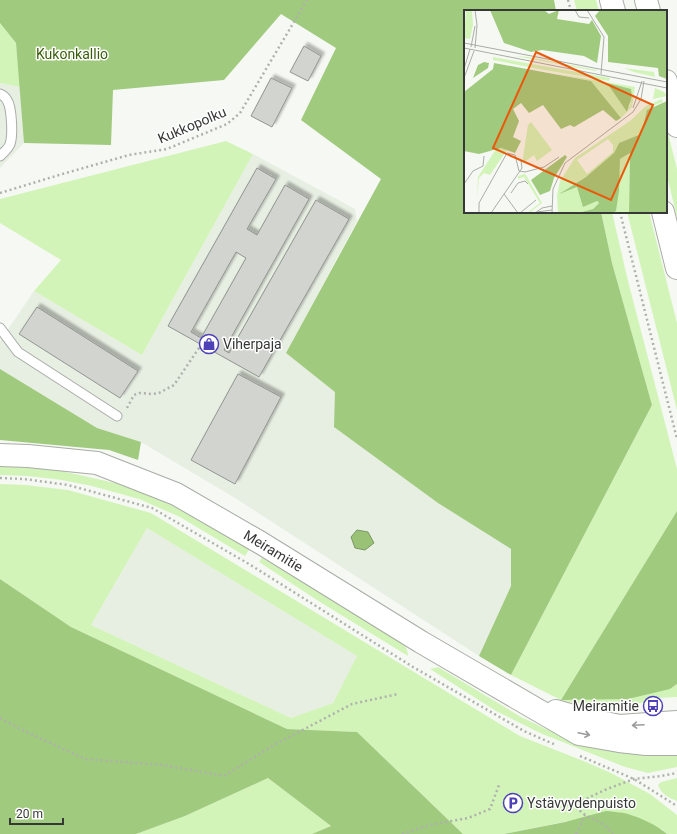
<svg xmlns="http://www.w3.org/2000/svg" width="677" height="834" font-family="Roboto,sans-serif">
  <defs>
    <filter id="shadow"><feDropShadow dx="3.5" dy="-3.5" stdDeviation="1" flood-color="#0004"/></filter>
  </defs>
  <rect width="100%" height="100%" fill="#f6f9f3"/>
  <path fill="#e7eee2" d="M0,83L20,87L24,143L0,168Z
    M253,154L355,209L357,221L286,353L336,392L334,427L438,503L511,549V586L479,656L235,498L141,442L97,428L0,369V341L34,291L142,355Z
    M147,528L357,656L333,703L291,718L91,625Z"/>
  <path fill="#d2f4b8" fill-rule="evenodd" d="M574,0H596L599,11H577Z
    M0,23L16,43L20,87L0,83Z
    M666,125L677,169V217L666,172Z
    M226,141L253,154L142,355L34,291L61,260L0,223V199Z
    M601,212H612L628,281L677,469V511L561,700L670,689L677,684V697L657,698L625,708L606,711L561,700L511,675L652,405L612,263Z
    M627,212H649L677,323V410Z
    M0,466L17,467L57,470L115,483L144,493L178,508L248,548L249,550L245,556L180,517L139,499L92,486L62,480L28,476L0,475Z
    M0,484L26,485L68,490L151,513L520,736L586,762L611,773L650,794L677,815V834H667L662,829L578,819L504,834H463L357,732L287,729L71,627L0,579ZM147,528L357,656L333,703L291,718L91,625Z
    M262,558L398,639C404,644 408,649 408,656L320,602L259,562Z
    M438,667L521,717L546,729L569,738L677,753V767L648,773L625,767L540,733L496,711L430,669Z
    M268,778L331,826L312,834H136L185,816Z
    M677,778V801C669,798 661,794 658,785L661,782Z"/>
  <path fill="#a0ca7d" d="M0,0H554L556,11H465V212H601L612,263L652,405L511,675L479,656L511,586V549L438,503L334,427L335,392L286,353L381,179L301,120L336,48L281,14L224,80L113,90L111,145L24,143L16,43L0,23Z
    M0,369L97,428L141,442L138,460L109,450L0,440Z
    M677,511V684L670,689L628,699L561,700Z
    M0,579L71,627L287,729L357,732L463,834H312L331,826L268,778L185,816L136,834H0Z
    M606,811C613,812 621,812 628,814C641,818 657,825 667,834H504L565,822Z"/>
  <path fill="#99c276" stroke="#7b9963" d="M357,530L368,532L374,543L365,550L355,548L351,537Z"/>
  <path fill="#d1d4cf" stroke="#929590" fill-rule="evenodd" filter="url(#shadow)" d="M304,46L321,56L308,81L290,72Z
    M271,78L292,88L272,127L251,116Z
    M257,168L276,179L247,229L257,235L285,185L309,199L224,350L229,353L316,200L349,219L259,377L168,326ZM236,252L246,258L201,338L191,332Z
    M37,307L138,371L120,398L19,334Z
    M238,374L281,397L235,484L191,460Z"/>
  <g fill="none" stroke-linecap="round" stroke-linejoin="round">
    <defs>
      <path id="lane" d="M0,94C3,95 5,97 7,100C12,108 13,136 10,144C9,148 3,153 0,156
        M0,328L18,352L117,416"/>
      <g id="secondary">
        <path id="s1" d="M0,455L28,456L97,463L176,494L261,543L421,642L579,734L619,741L646,744H677"/>
        <path d="M556,711L580,718L620,726L677,722"/>
      </g>
      <path id="primary" d="M611,0L614,11
        M646,0L649,11
        M666,81L677,126
        M663,212L677,268"/>
    </defs>
    <use href="#lane" stroke="#a9aca7" stroke-width="11"/>
    <use href="#secondary" stroke="#a9aca7" stroke-width="24"/>
    <use href="#primary" stroke="#a9aca7" stroke-width="24"/>
    <path stroke="#afb1ad" stroke-width="2.5" stroke-dasharray="2 3" stroke-linecap="butt" d="M568,0L571,11
      M0,193L59,175L129,155L167,149L227,124L240,113L307,0
      M620,212L677,439
      M127,408L134,395L140,393L151,394L159,393L174,385L201,345
      M0,478L24,479L68,485L152,508L249,564L413,667L524,731L556,745
      M0,718L20,729L85,759L163,765L224,776L274,745L352,704L398,694
      M580,756L634,779L677,806
      M547,801L573,805L585,815L603,824L613,834
      M573,805L607,789L634,779L661,776L677,773
      M402,834L430,825L468,818L490,809L499,785
      M576,834L585,815"/>
    <use href="#lane" stroke="#fff" stroke-width="9"/>
    <use href="#secondary" stroke="#fff" stroke-width="22"/>
    <use href="#primary" stroke="#fff" stroke-width="22"/>
  </g>
  <defs><path id="oneway-shaft" d="M-6 0H5M1.5-3L5.5 0L1.5 3" fill="none" stroke-width="1.6" stroke-linecap="round" stroke-linejoin="round"/></defs>
  <g stroke="#9a9c9a">
    <use href="#oneway-shaft" transform="translate(638 725) rotate(177)"/>
    <use href="#oneway-shaft" transform="translate(584 734) rotate(12)"/>
  </g>
  <defs>
    <symbol id="shop-ring" viewBox="-11 -11 22 22"><circle r="9.5" fill="#fff" stroke="#4e40b7" stroke-width="1.5"/><path d="M-5-2.5h2.3a2.7 3.5 0 0 1 5.4 0H5L5.5 6h-11ZM-1.5-2.5h3a1.5 2.3 0 0 0-3 0Z" fill="#4e40b7"/></symbol>
    <symbol id="bus-ring" viewBox="-11 -11 22 22"><circle r="9.5" fill="#fff" stroke="#4e40b7" stroke-width="1.5"/><path d="M-5-6H5V4H4V6H2V4H-2V6H-4V4H-5ZM-3.5-4V0h7V-4ZM-3.5 1.2v1.5H-2V1.2ZM2 1.2v1.5H3.5V1.2Z" fill="#4e40b7"/></symbol>
    <symbol id="parking-ring" viewBox="-11 -11 22 22"><circle r="9.5" fill="#fff" stroke="#4e40b7" stroke-width="1.5"/><path d="M-3.5-5.5H1a3.5 3.5 0 0 1 0 7H-1V5.5H-3.5ZM-1-3.4V-.6H.8a1.4 1.4 0 0 0 0-2.8Z" fill="#4e40b7"/></symbol>
  </defs>
  <g fill-rule="evenodd">
    <use href="#shop-ring" x="198" y="333" width="22" height="22"/>
    <use href="#bus-ring" x="642" y="695" width="22" height="22"/>
    <use href="#parking-ring" x="502" y="792" width="22" height="22"/>
  </g>
  <g text-anchor="middle" stroke-width="3" stroke-linejoin="round" paint-order="stroke">
    <g font-size="14" fill="#395d0b" stroke="#fff">
      <text x="72" y="59">Kukonkallio</text>
    </g>
    <g font-size="14" fill="#363836" stroke="#fff">
      <text transform="translate(192 125) rotate(-23)" y="5">Kukkopolku</text>
      <text dy="5" stroke="none"><textPath href="#s1" startOffset="295">Meiramitie</textPath></text>
    </g>
    <g font-size="14" fill="#363836" stroke="#fff" text-anchor="start">
      <text x="223" y="349">Viherpaja</text>
      <text x="639" y="711" text-anchor="end">Meiramitie</text>
      <text x="527" y="808">Ystävyydenpuisto</text>
    </g>
  </g>
  <g transform="translate(464 10)">
    <rect width="203" height="203" fill="#f6f9f3"/>
    <path d="M2,0H8L9,15L6,29L0,28ZM51,46L64,47L133,60L132,61ZM29,47L146,68L145,71L75,59L29,50ZM160,58L190,62L191,67L170,62ZM83,62L171,77L168,97L157,108L127,71ZM144,74L167,93L163,102ZM191,78L200,82L203,86L189,89ZM198,89L199,92L188,96L182,103L177,124L155,133L150,143L122,167L98,182L113,177L135,193L129,199L114,203H94L93,185L96,171L111,148L166,111L182,96ZM144,129L149,135V142L123,164L113,150ZM67,112L88,140L73,151L70,145L58,154L64,115ZM36,138L43,140L26,165L20,163L15,168L13,189L14,167L32,139ZM166,143L165,203H148L152,201L156,149ZM60,164L62,165L78,193L65,203H63L76,193L60,167L54,169V166Z" fill="#d2f4b8" fill-rule="evenodd"/>
    <path d="M26,0H80L85,4L95,0L93,9L125,14L128,10L137,26L133,53L120,46L78,40L67,42L40,33ZM136,0H203V69L195,66L194,58L144,52V26L131,6ZM20,52L25,53L24,58L9,68L14,55ZM30,53L127,71L157,108L152,111L139,100L110,117L106,115L97,119L79,95L65,103L57,93L49,99L55,111L49,127L57,131L51,143L37,138L15,144L0,141V82L29,59ZM143,73L167,79L168,86L163,102ZM203,91V203H165L166,143L156,149L155,181L152,201L148,203H114L129,199L135,193L133,191L119,197L113,177L95,184L122,167L150,143L155,133L177,124L183,100ZM101,145L103,147L90,168L86,181L76,185L67,170Z" fill="#a0ca7d"/>
    <path fill="none" stroke="#a9aca7" stroke-width="1" d="M11,0L13,15L11,38M111,0L115,7L125,8M123,0L140,27L137,64M0,33L203,72M7,37L11,16M0,38L203,78M0,59L6,39M0,68L10,41M169,98L178,71M0,174L9,161L19,156L20,146M47,183L54,173L61,171L64,174M40,184L54,203M73,202L88,200M15,203V193L43,143L51,145L55,161L61,162L80,157L95,147M27,203L58,158L57,151M56,203L72,190M71,203L78,198L88,196M88,203L89,179L101,153L169,102L177,89L180,71"/>
    <path fill="#e8590c" fill-opacity="0.15" stroke="#e8590c" stroke-width="2" d="M72,42L189,95L147,190L29,138Z"/>
    <rect width="203" height="203" fill="none" stroke="#363836" stroke-width="2"/>
  </g>
  <path d="M10 818v6h53v-6" fill="none" stroke="#363836" stroke-width="2"/>
  <text x="16" y="818" font-size="12" fill="#363836" stroke="#ffffff" stroke-width="3" paint-order="stroke">20 m</text>
</svg>
